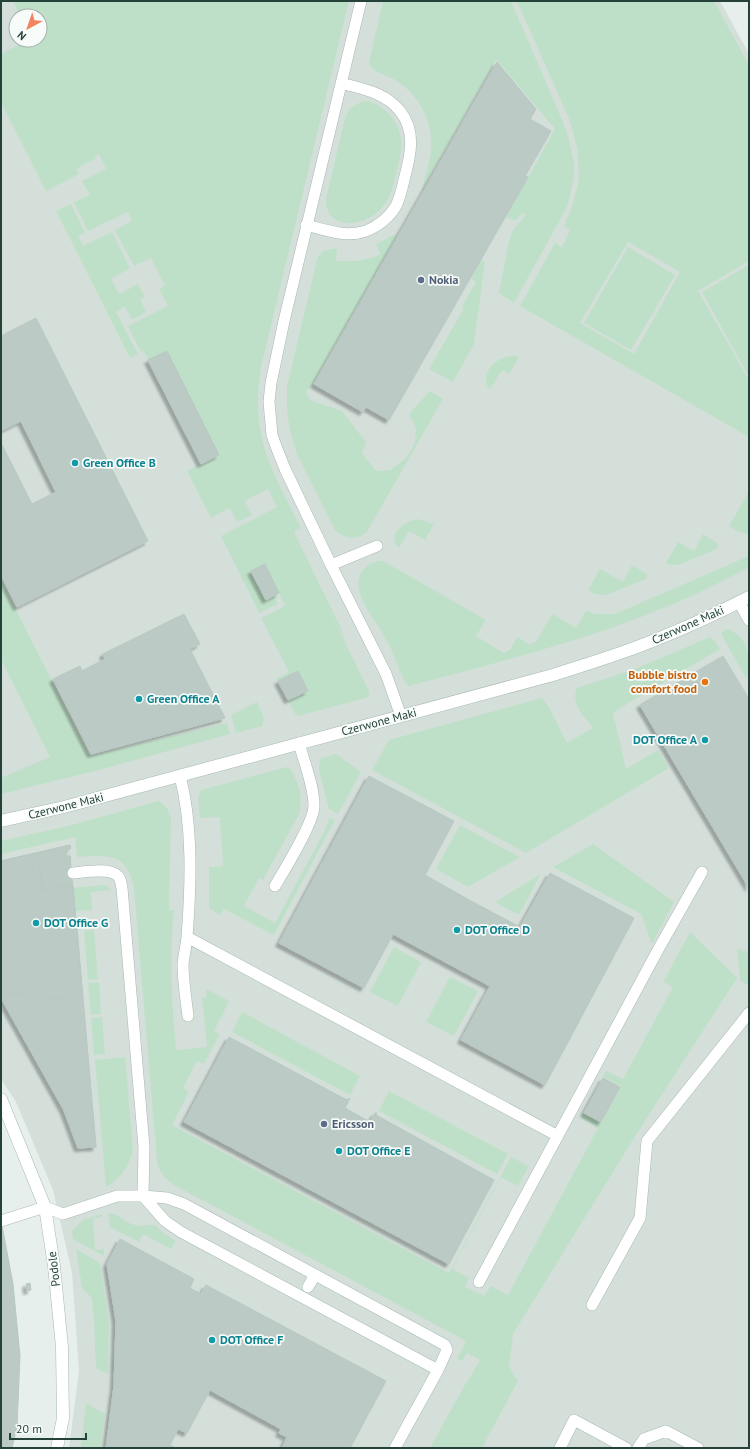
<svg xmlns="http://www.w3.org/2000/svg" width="750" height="1449" font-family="'PT Sans',sans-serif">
  <defs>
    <filter id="shadow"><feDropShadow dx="-3.5" dy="3.5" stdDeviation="1" flood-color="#0004"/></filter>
  </defs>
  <rect width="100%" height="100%" fill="#e6efeb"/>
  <path fill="#d4dfda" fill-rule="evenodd" d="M1,1H720L749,54V1448H69L79,1371L72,1272L53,1190L16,1102L1,1079ZM16,16H40V40H16Z"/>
  <path fill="#bfe0c8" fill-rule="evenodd" d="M13,1H349L261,367C250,436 271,469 301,528L294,532L339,624L346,643L322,596L369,691V697L298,716L293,711L288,700L307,691L278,681L276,679L289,672L261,618L285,606L265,565L251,572L266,600L274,596L278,604L259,613L221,536L277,507L268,489L245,501L252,515L237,522L230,508L211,518L187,471L219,455L167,351L148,360L144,351L141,352L128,326L168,306L159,289L165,286L151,258L134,266L115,230L132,221L128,212L88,231L74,202L90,195L82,181L106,169L99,154L95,156L96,158L76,169L79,174L46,191L1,102V54L28,40H40V16H20Z
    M383,1H511L563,122L568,136L574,162V176L568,204L561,218L514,303L499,293L510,237L514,229L526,215L523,213L515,221L506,217L555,129L496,59L421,192C425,178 429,164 431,150C434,123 419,94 395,80C386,74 372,74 369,62Z
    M517,1H714L749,65V261L698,291L749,380V437L520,306L555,243L562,247L570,230L564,226L571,209L578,184L579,175L577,148L570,121ZM628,242L680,272L634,354L580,323Z
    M368,101C389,107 404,128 401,150C400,158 398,166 396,174C393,187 390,200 380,210C364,227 325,231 326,199L345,118C349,107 357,102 368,101Z
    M71,204L85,233L78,236L83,246L112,232L130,268L111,279L119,294L138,284L145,297L140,299L146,312L132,320L125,307L116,312L138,354L130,358L56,211Z
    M398,233L312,385L306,392L310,400L342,411L366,442L362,453L376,471L390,470L406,458L415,443L416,428L409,414L430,391L443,399L367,532C358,541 344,539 335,530L297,454L290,431L287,410V387L292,365L318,256L325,250L337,248L336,261C352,262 366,261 381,254L376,244Z
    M628,247L675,275L631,350L584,323Z
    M481,260L485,262L474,344L453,382L429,369L464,308L462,306L476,282L471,279Z
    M749,265V377L702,292Z
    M515,356L519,357L509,374L502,370L490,389C480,380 489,365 499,360C504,357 509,356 515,356Z
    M749,491V534C741,534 735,530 729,526Z
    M416,519L422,520L434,524L425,540L409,531L399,548C386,535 403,523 416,519Z
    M703,534L717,543L718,545L717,549L678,565H671L666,563L678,542L694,551Z
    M749,556V567C643,627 525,655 409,686C402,682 395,656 390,647C386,640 383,633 378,626C368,610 347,584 366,567C371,563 376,561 383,561L486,620L476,636L504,653L510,650L517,637L529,644L536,642L552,614L576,628L586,611L596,614H615Z
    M632,565L645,573L647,575L646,579L606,595L594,594L588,590L600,569L623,582Z
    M1,580L90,756L227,723L230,734L95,771L1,794V778L50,757L1,659Z
    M728,629C750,639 749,655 749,677L746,678L722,636V632Z
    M710,637L714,640L720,649L630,702L613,713L626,769L658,750L669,768L526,853L372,770L389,740L542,698L550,709L567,743L593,728C584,716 570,704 577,688L635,669Z
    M257,702L264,718L262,726L236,733L231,715Z
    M336,754L361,772L338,814L329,809L320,774L319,768L321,758Z
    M287,767L292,771L300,790L301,799L300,812L263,880L259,878L244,906L275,923L325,830L329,818L335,820L274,935L224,909L220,915L209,908V867L223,866L220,817L200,818L198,798L201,790Z
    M159,801L167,808L171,818L169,910H174C169,957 172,1003 176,1050L207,1047L202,998L207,997L206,989L229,1001L214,1031L220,1034L204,1064L197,1061L183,1088L189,1092L172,1125L449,1273L511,1157L529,1166L518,1186L501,1177L452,1269L469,1278L465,1287L484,1296L491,1286L508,1295L598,1128L581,1118L583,1113L602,1123L621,1086L603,1077L606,1071L623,1079L673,987L663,982L690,932L737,978L634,1138L513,1334L509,1367L518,1381L482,1448H430L467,1381H468L480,1360L467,1353L462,1361L457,1359L466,1341L174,1185C165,1179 158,1171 157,1160L134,889C127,852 108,855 77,857L75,837L1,854V841L68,826Z
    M460,825L520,857L468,887L436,869Z
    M593,844L674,902L652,944L641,914L553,867Z
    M541,874L519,915L495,902Z
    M103,885L108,886L110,890L91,892L92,910L75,911L73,888Z
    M94,930L98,979L88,980L84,931Z
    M394,947L421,962L398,1006L370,992Z
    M737,949L749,952V986L740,980Z
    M450,977L478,991L454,1036L426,1022Z
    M99,982L101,1014L91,1015L88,983Z
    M242,1012L360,1076L350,1095L232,1032Z
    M102,1017L105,1054L94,1055L91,1018Z
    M125,1057L133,1150C129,1166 121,1179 106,1187L95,1060Z
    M389,1091L508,1154L497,1174L379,1111Z
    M108,1213C119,1213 123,1221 132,1224C140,1227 147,1225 155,1225L165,1234L176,1241L171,1249L143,1234L139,1242L110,1227Z
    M102,1214V1217L93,1218L95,1250L104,1249V1256L73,1239L72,1231L83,1220Z
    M76,1249L100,1263L109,1322L108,1374L96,1368L94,1322L92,1298L82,1288Z
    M86,1403L105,1414L100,1448H81Z"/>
  <path fill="#bbcac4" stroke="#b8c9c2" filter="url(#shadow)" d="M497,62L536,109L530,119L551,131L525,176L528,177L389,420L366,407L363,412L314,384Z
    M36,318L148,541L17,607L1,575V443L32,504L56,492L21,421L1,431V336Z
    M167,351L219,455L201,464L148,360Z
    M265,564L279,593L266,600L251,571Z
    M184,614L200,644L190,649L225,718L91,754L53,679L80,666L82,671L105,659L103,654Z
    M723,656L749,699V888L640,705Z
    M298,671L308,691L288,700L278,681Z
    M369,776L454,821L425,875L471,901L520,927L550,873L634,918L545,1085L461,1040L490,986L393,934L364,988L279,943Z
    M70,845V849H66V856H70L71,859L39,862L42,889L73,886L76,921H71V925L72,929L77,928L81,981L61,1000L1,991V861Z
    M70,845V849H66V856H70L76,921H71V925L72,929L77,928L96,1147L78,1148L66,1114L1,998V861Z
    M229,1037L347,1100L350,1098L345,1108L370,1122L375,1113H377L376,1115L494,1180L449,1264L184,1122Z
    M603,1078L620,1087L601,1122L584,1113Z
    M92,1106L96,1147L78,1148L63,1108Z
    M1,1220L13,1284L20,1356L17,1427L12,1448H1Z
    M120,1239L194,1279L190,1288L201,1294L206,1285L386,1381L350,1448H282L287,1437L279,1433L281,1429L210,1390L187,1433L178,1429L170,1445L176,1448H106L114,1386L116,1321L107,1264Z
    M30,1283L31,1290L27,1291L26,1284Z"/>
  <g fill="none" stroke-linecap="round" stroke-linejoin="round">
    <defs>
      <path id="lane" d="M361,1L284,321L271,383L269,402L272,435L277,449L285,469L331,565L377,546
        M306,225C326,230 346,238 366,231C378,226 389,218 396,206C400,198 402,189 404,180C410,157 417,132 400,111C385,92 362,89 341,83
        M331,565L386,674L401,716
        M739,602L749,620
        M180,776C193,826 191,885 187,937C186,946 184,955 183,964C183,981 186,999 188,1016
        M275,886C285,869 314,822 314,806C314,786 304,762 299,743
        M187,937L558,1136
        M143,1196L165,1221L181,1232L438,1370L395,1448
        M143,1196L167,1198L184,1204L445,1345L447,1350L438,1370
        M1,1221L45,1207L63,1214L117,1196H143L144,1147L122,888C121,884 121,879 118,876C110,867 85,872 73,873
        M479,1282L659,948L702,872
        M308,1287L315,1275
        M592,1305L640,1218L647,1141L749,1013
        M560,1448L574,1420L626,1448
        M638,1448L644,1439L666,1431L698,1448"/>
      <path id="street" d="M1,821L64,807L553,675C587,664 621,654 655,640C687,627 718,613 749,597
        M1,1099L45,1207L54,1266L62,1347L63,1418L57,1448"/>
    </defs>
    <use href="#lane" stroke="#a8b8b2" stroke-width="12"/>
    <use href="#street" stroke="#a8b8b2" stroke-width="13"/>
    <use href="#lane" stroke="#fff" stroke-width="11"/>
    <use href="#street" stroke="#fff" stroke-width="12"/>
  </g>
  <g fill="#5c6f8a" stroke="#f7fbf9" stroke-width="1.5">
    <circle cx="421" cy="280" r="4"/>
    <circle cx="324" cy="1124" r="4"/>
  </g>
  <g fill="#0f9aa8" stroke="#f7fbf9" stroke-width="1.5">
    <circle cx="75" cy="463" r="4"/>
    <circle cx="139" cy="699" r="4"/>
    <circle cx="705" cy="740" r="4"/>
    <circle cx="36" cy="923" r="4"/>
    <circle cx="457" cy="930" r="4"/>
    <circle cx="339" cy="1151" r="4"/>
    <circle cx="212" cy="1340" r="4"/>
  </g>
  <circle fill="#e8710a" stroke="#f7fbf9" stroke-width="1.5" cx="705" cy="682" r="4"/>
  <g text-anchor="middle" stroke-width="3.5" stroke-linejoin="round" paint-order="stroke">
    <g font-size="12" font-weight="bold" fill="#4e5e75" stroke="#f7fbf9" text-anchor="start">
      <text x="429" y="284">Nokia</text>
      <text x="332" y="1128">Ericsson</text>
    </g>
    <g font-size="12" font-weight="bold" fill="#0d838f" stroke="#f7fbf9" text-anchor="start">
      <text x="83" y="467">Green Office B</text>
      <text x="147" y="703">Green Office A</text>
      <text x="697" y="744" text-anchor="end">DOT Office A</text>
      <text x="44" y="927">DOT Office G</text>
      <text x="465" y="934">DOT Office D</text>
      <text x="347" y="1155">DOT Office E</text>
      <text x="220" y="1344">DOT Office F</text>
    </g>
    <g font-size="12" fill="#24423a" stroke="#f7fbf9">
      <text transform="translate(688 625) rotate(-24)" y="4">Czerwone Maki</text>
      <text transform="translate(379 722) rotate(-15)" y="4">Czerwone Maki</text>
      <text transform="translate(66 806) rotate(-14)" y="4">Czerwone Maki</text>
      <text transform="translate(54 1269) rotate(-97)" y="4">Podole</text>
    </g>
    <g font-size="12" font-weight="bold" fill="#c56008" stroke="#f7fbf9" text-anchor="end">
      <text x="697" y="679">Bubble bistro<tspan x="697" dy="14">comfort food</tspan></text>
    </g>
  </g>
  <rect width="750" height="1449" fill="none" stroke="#24423a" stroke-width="4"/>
  <g transform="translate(28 28) rotate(220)"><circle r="19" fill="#f7fbf9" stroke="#a3b1ad"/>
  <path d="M0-3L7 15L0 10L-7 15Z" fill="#f4845f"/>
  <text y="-6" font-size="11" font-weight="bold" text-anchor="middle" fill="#24423a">N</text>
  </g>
  <path d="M10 1433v6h76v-6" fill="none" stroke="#24423a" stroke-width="2"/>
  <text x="16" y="1433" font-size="12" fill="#24423a" stroke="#f7fbf9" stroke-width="3" paint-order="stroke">20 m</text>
</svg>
